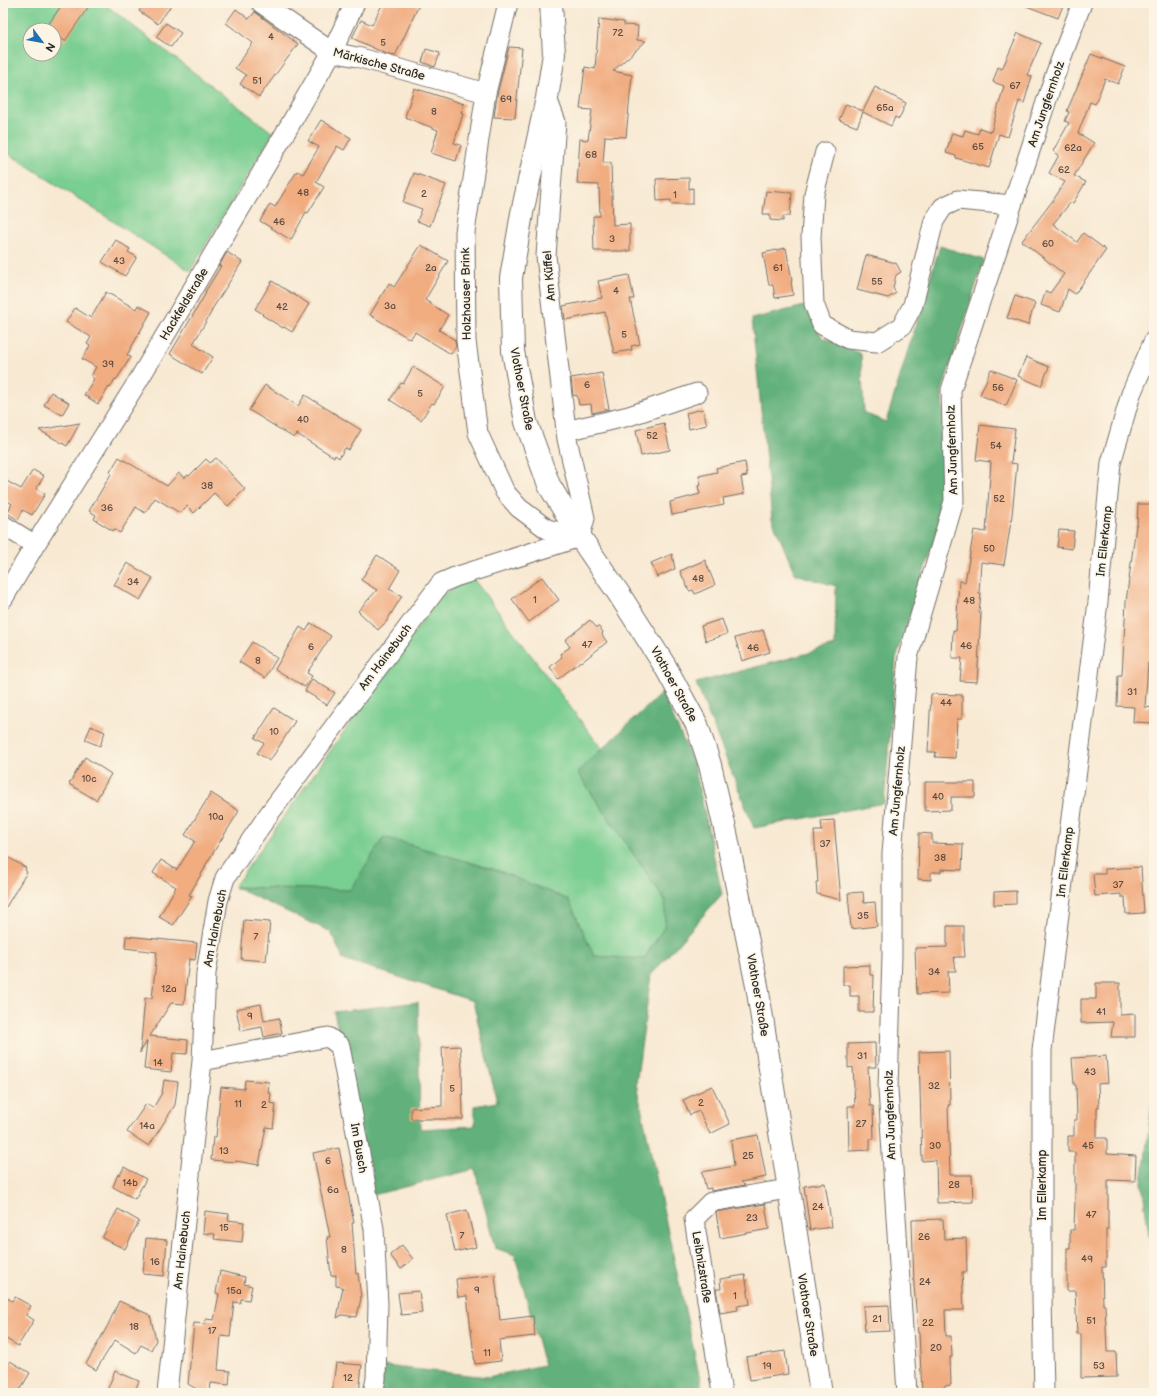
<svg xmlns="http://www.w3.org/2000/svg" width="1157" height="1396" font-family="'Balsamiq Sans',sans-serif">
  <rect width="100%" height="100%" fill="#fcf5e5"/>
  <filter id="ink" filterUnits="userSpaceOnUse"><feTurbulence type="fractalNoise" baseFrequency=".025" numOctaves="2"/><feDisplacementMap in="SourceGraphic" scale="8" xChannelSelector="R" yChannelSelector="G"/><feConvolveMatrix kernelMatrix="1 2 1 2 8 2 1 2 1" color-interpolation-filters="sRGB"/></filter>
  <filter id="wash" filterUnits="userSpaceOnUse"><feTurbulence type="fractalNoise" baseFrequency=".012" numOctaves="4" result="noise"/><feDisplacementMap in="SourceGraphic" scale="16" xChannelSelector="R" yChannelSelector="G"/><feGaussianBlur stdDeviation="0.9" result="paint"/><feColorMatrix in="noise" values="0 0 0 0 0 0 0 0 0 0 0 0 0 0 0 0 0 1.4 0 .05"/><feComposite in="paint" operator="in"/></filter>
  <g filter="url(#wash)">
    <rect width="100%" height="100%" fill="#f8e9d3"/>
    <path fill="#79ce91" stroke="#527c5e" fill-rule="evenodd" d="M3,3H103L273,133L190,271L3,150ZM30,30H54V54H30Z
      M472,577L602,749L577,772L665,900V926L644,959L594,956L568,900L499,871L384,837L350,891L234,887L440,596Z"/>
    <path fill="#62b17b" stroke="#466e53" d="M940,246L984,260L942,391L945,505L896,659L884,803L754,828L696,683L835,646L836,586L795,574L772,519L752,319L804,306L822,337L861,354L864,413L886,422Z
      M662,693L694,764L722,894L651,975L636,1084L703,1393H380L384,1366L488,1377L544,1365L515,1255L495,1248L475,1169L373,1195L334,1012L418,1002L420,1129L475,1126V1106L497,1102L473,1001L343,959L331,932L234,887L350,890L384,837L499,871L569,900L594,956L644,959L665,926V900L577,772Z
      M1154,1084V1239L1149,1236L1142,1183Z"/>
    <g id="blocks">
      <path fill="#f1ac80" d="M63,3H91L65,41L54,34V30H49L46,28Z
        M144,3H173L158,24L139,11Z
        M383,3H420L395,56L384,53L352,38L361,20L372,25Z
        M1021,3H1064L1058,18L1021,4Z
        M236,9L249,19L255,12L298,44L259,97L240,84L246,75L235,68L253,43L226,23Z
        M599,19L624,22V25L638,26L637,40L646,41L613,71L632,75L626,137L605,136L603,163H611L613,225L630,224V251H594L593,216H600L599,185L577,184L580,139L588,140L592,110L580,109L585,67L595,69Z
        M166,23L181,33L171,47L156,37Z
        M1018,33L1041,43L1027,75L1032,76L1024,103L1019,101L1008,137L999,134L989,168L956,158V156L946,153L952,133L963,136L965,130L978,134L980,128L991,132L1004,86L993,82L998,67L1002,69Z
        M509,47L522,48L515,118L494,117L497,95Z
        M426,49L440,53L435,67L422,62Z
        M1091,54L1125,67L1118,84L1105,79L1095,104L1090,102L1078,133L1094,143L1074,176L1086,182L1073,203L1071,202L1053,224L1077,242L1083,233L1106,250L1075,294L1068,289L1060,312L1041,305L1046,291L1050,293L1064,274L1022,241L1054,199L1065,182L1049,173L1059,155L1053,151L1069,123L1065,121L1069,112L1067,111Z
        M875,87L906,103L899,119L895,117L891,126L863,112L857,127L839,120L846,104L863,111Z
        M414,88L464,104L461,113L463,114L454,143L461,145L456,161L431,153L438,130L405,117Z
        M321,120L351,138L344,150L337,146L316,182L324,187L308,213L306,212L291,240L260,221L270,204L275,207L297,171L303,174L319,147L308,141Z
        M414,173L446,185L430,226L417,221L422,209L403,202Z
        M689,178V189L693,188V204H671V200L657,201L656,179Z
        M766,191L792,193L790,216H783V221L770,220V214H763Z
        M116,240L130,249L128,252L137,257L125,276L102,262Z
        M421,245L448,261L425,300L448,315L439,330L455,340L456,346L451,354L415,332L410,339L370,315L389,283L394,287Z
        M786,248L792,281H791L793,295L775,298L773,285H769L763,253Z
        M227,252L242,262L211,311H212L193,344L213,357L202,374L170,354L206,293L205,292L221,266H219Z
        M866,255L896,263L901,272L896,275L893,288L896,293L888,298L857,290Z
        M629,275L634,299H630L640,344L631,346L632,350L614,353L605,312L565,320L563,306L602,298L598,281Z
        M272,281L309,304L292,332L284,327L283,328L262,315L263,314L255,309Z
        M106,292L136,309L138,305L151,312L127,355L131,357L116,380L115,379L110,388L109,387L98,404L84,395L94,379L91,376L96,367L82,359L90,346L87,344L91,337L66,322L75,308L91,318Z
        M1015,296L1035,303L1028,325L1007,318Z
        M1026,357L1049,367L1041,386L1018,376Z
        M413,367L445,387L434,404L432,403L421,420L390,400L401,383L403,384Z
        M991,369L1017,380L1006,406L980,395Z
        M602,373L609,409L592,413L591,404L579,405L577,395L573,396L571,378Z
        M265,385L298,406L305,395L361,430L349,450L345,448L339,458L335,455L334,457L297,434L294,438L249,410Z
        M51,392L69,403L62,415L44,405Z
        M703,409L707,425L689,429L686,413Z
        M80,423L67,446L39,430Z
        M664,423L670,450L641,456L636,430Z
        M980,425L1015,429L1011,463L1017,464L1012,515L1004,565L981,562L979,593H981L979,612L981,613L977,682L960,681L962,658H952L953,630L956,631L959,581L965,582L974,530L986,532L991,462L976,460Z
        M119,457L167,486L179,473L184,478L188,475L189,476L206,459L210,463L216,458L245,489L228,506L214,493L194,513L187,506L180,513L155,498L145,513L136,507L120,533L114,529L113,531L94,519L96,515L89,511L111,474L110,472Z
        M745,462L747,476L741,477L744,494L723,498L724,505L672,515L670,502L700,494L698,486L701,485L699,476L717,472L716,468Z
        M33,470L44,476L36,489L45,494L32,515L23,510L18,520L7,513L12,504L3,498V479L21,489Z
        M1138,504H1154V663H1148L1145,707L1154,708V723L1133,722L1134,707L1117,706L1118,675H1122L1126,602L1136,525H1137Z
        M1059,530L1074,531L1072,549L1057,547Z
        M672,554L675,569L657,577L651,563Z
        M377,555L400,570L389,589L402,596L386,622L378,630L358,611L377,590L361,580Z
        M705,560L715,585L695,594L693,590L689,591L680,571Z
        M127,563L153,578L140,600L114,585Z
        M542,577L559,600L529,622L512,599Z
        M722,619L727,634L706,641L701,626Z
        M590,620L596,627H599L603,632L602,635L607,642L582,662L581,661L558,679L550,667L562,657L560,654L570,647L565,640Z
        M311,623L331,636L307,673L312,676L305,687L275,669L300,627L306,631Z
        M763,630L770,652L742,661L735,638Z
        M252,642L277,658L265,678L239,662Z
        M312,679L335,693L327,705L305,691Z
        M931,694L962,695V719H957L955,758L935,757L936,752H928Z
        M274,708L295,721L270,761L257,753L264,743L255,738Z
        M91,726L105,732L100,746L85,740Z
        M85,757L111,774L96,800L69,784Z
        M925,782H975V797H951V810L925,811Z
        M211,793L239,811L205,866H206L189,895L192,896L173,925L159,917L176,887L153,873L161,860L177,870L195,841L185,835Z
        M834,820L837,855L841,900L817,894L816,882H818L814,831H822L821,821Z
        M919,833L932,834V843L963,844L962,870L941,869V872H931V880L918,879Z
        M3,854L26,868L25,870L27,872L3,912Z
        M1141,867L1144,913L1126,914L1125,897H1121V894L1095,896L1093,874H1105V869Z
        M1016,891V904L994,905V892Z
        M863,892L864,903L875,902L877,926L851,929L848,893Z
        M244,920L270,922L266,961L241,959Z
        M947,926H964V943L965,957H954L956,971H948L949,993L917,994L915,948L947,947Z
        M126,936L197,943L195,960L189,959L184,1004L171,1003L150,1036L188,1040L187,1054L173,1053L171,1072L144,1069L147,1041L140,1053L145,998H152L157,952L125,948Z
        M870,965V975H874L873,1012H859V996H850V985H843V966Z
        M1096,983H1120V1015L1135,1014V1037H1111L1113,1022L1081,1023V999H1096Z
        M261,1004L264,1021L279,1018L282,1033L264,1037L262,1027L241,1031L236,1009Z
        M875,1043L876,1067H868L870,1106H873L874,1139H870V1150L849,1151L848,1106H855L853,1067L848,1068V1044Z
        M460,1046L462,1069L463,1119H411V1108L442,1106V1070H443L442,1047Z
        M949,1051L950,1105H948L950,1175H972L973,1202L937,1203L936,1160L922,1161L919,1052Z
        M1106,1056L1108,1083L1098,1084L1099,1107H1097V1138H1107V1154L1136,1156L1135,1181L1108,1180V1229H1106V1267H1102L1103,1305H1105L1107,1352H1116L1117,1377L1081,1378V1334H1077L1075,1291H1067V1248H1070V1230H1074L1075,1198V1152H1068V1136H1074V1120H1077L1076,1085H1074L1072,1058Z
        M164,1080L178,1082L175,1105L149,1146L127,1132L146,1104L153,1108L162,1093Z
        M245,1080L269,1082L268,1093H271L270,1103L276,1104L273,1128L266,1127L259,1165L236,1161V1162L211,1160L213,1137H216L221,1087L244,1089Z
        M712,1086L730,1124L710,1134L699,1111L690,1115L683,1100Z
        M758,1135L766,1177L741,1182L745,1185L711,1191V1188L706,1189L702,1172L734,1166L731,1140Z
        M339,1148L354,1223H352L356,1274L358,1273L361,1298L357,1317L342,1315L337,1318L343,1287L336,1286V1275L331,1276L327,1237H330L313,1153Z
        M124,1167L146,1179L135,1199L113,1187L118,1174L120,1175Z
        M825,1183L832,1227L810,1230L804,1186Z
        M765,1204L769,1229L720,1238L716,1212Z
        M118,1209L139,1221L125,1249L102,1238Z
        M467,1210L476,1247L455,1252L447,1215Z
        M205,1211L229,1214L228,1220L244,1222L242,1242L214,1239L215,1234L203,1233Z
        M943,1219L944,1239L966,1238L967,1272H962L964,1310H945L946,1336H951L952,1357H950L951,1385L944,1386L945,1393H922L919,1333H918L914,1285L912,1220Z
        M146,1238L167,1240L164,1276L143,1274Z
        M402,1245L413,1259L401,1269L390,1255Z
        M220,1271L245,1277L244,1284L252,1286L249,1300L241,1299L240,1303L234,1302L230,1337L221,1336L218,1370L230,1371L229,1385L211,1383L210,1392L200,1391L188,1384L194,1323L205,1324L206,1319L214,1320L219,1294L216,1293Z
        M495,1275L500,1320L533,1316L535,1336L499,1340L501,1361L475,1364L467,1296L458,1297L456,1279Z
        M745,1275L750,1304L737,1306L738,1310L720,1313L716,1289H721L720,1279Z
        M419,1291L422,1313L401,1315L398,1293Z
        M3,1295L12,1301L15,1297L31,1306L26,1315L34,1320L18,1346L3,1337Z
        M119,1301L150,1315L156,1340L151,1350L141,1345L136,1353L115,1340L96,1370L86,1364L108,1325Z
        M889,1305L890,1331L865,1332L863,1306Z
        M785,1351L788,1374L750,1380L746,1357Z
        M10,1361L30,1373L18,1393H3V1372Z
        M336,1363L362,1365L359,1393H332Z
        M115,1371L139,1381L134,1393H106Z"/>
    </g>
  </g>
  <g filter="url(#ink)">
    <use href="#blocks" fill-opacity="0" stroke="#736e66" stroke-width="1"/>
    <g fill="none" stroke-linecap="round" stroke-linejoin="round">
      <defs>
        <path id="minor" d="M261,3L332,52L357,57L486,93
          M508,3L486,93L465,232L466,341L478,433L505,492L519,508L547,529L580,537
          M547,98L556,122L546,256L567,439L585,518L580,537
          M825,152L814,194L811,237L814,304L822,325L848,339L877,342L902,326L913,305L934,221L943,207L958,200L1012,205
          M566,431L629,416L697,393
          M3,525L35,545
          M3,599L35,545L138,381L284,135L332,52L355,3
          M202,1061L328,1037L340,1046L374,1229L378,1304L376,1379L373,1393
          M167,1393L202,1061L206,973L218,901L225,878L269,814L441,583L455,577L580,537
          M722,1393L694,1219L711,1202L788,1189
          M907,1393L888,1089L892,955V854L908,657L954,501L951,390L1055,75L1082,3
          M1044,1393L1042,1297V1050L1098,602L1111,463L1131,394L1154,340"/>
        <path id="tertiary" d="M551,3L554,54L547,98L522,213L511,278L513,351L526,422L549,485L580,537L619,594L665,666L697,725L710,765L726,833L757,986L821,1393"/>
      </defs>
      <use href="#minor" stroke="#736e66" stroke-width="21"/>
      <use href="#tertiary" stroke="#736e66" stroke-width="24"/>
      <use href="#minor" stroke="#fff" stroke-width="19"/>
      <use href="#tertiary" stroke="#fff" stroke-width="22"/>
    </g>
  </g>
  <g text-anchor="middle" stroke-width="3.5" stroke-linejoin="round" paint-order="stroke">
    <g font-size="10" fill="#5c4b40">
      <text x="618" y="36">72</text>
      <text x="271" y="40">4</text>
      <text x="383" y="46">5</text>
      <text x="257" y="84">51</text>
      <text x="1015" y="89">67</text>
      <text x="506" y="102">69</text>
      <text x="885" y="111">65a</text>
      <text x="434" y="115">8</text>
      <text x="978" y="150">65</text>
      <text x="1073" y="151">62a</text>
      <text x="591" y="158">68</text>
      <text x="1064" y="173">62</text>
      <text x="303" y="196">48</text>
      <text x="424" y="197">2</text>
      <text x="675" y="198">1</text>
      <text x="279" y="225">46</text>
      <text x="612" y="242">3</text>
      <text x="1048" y="247">60</text>
      <text x="119" y="264">43</text>
      <text x="431" y="271">2a</text>
      <text x="778" y="271">61</text>
      <text x="877" y="285">55</text>
      <text x="616" y="294">4</text>
      <text x="390" y="309">3a</text>
      <text x="282" y="310">42</text>
      <text x="624" y="338">5</text>
      <text x="108" y="367">39</text>
      <text x="587" y="388">6</text>
      <text x="998" y="391">56</text>
      <text x="420" y="397">5</text>
      <text x="303" y="423">40</text>
      <text x="652" y="439">52</text>
      <text x="996" y="449">54</text>
      <text x="207" y="489">38</text>
      <text x="999" y="502">52</text>
      <text x="107" y="511">36</text>
      <text x="989" y="552">50</text>
      <text x="698" y="582">48</text>
      <text x="133" y="585">34</text>
      <text x="535" y="603">1</text>
      <text x="969" y="604">48</text>
      <text x="587" y="648">47</text>
      <text x="966" y="649">46</text>
      <text x="311" y="650">6</text>
      <text x="753" y="651">46</text>
      <text x="258" y="664">8</text>
      <text x="1132" y="695">31</text>
      <text x="946" y="706">44</text>
      <text x="274" y="735">10</text>
      <text x="89" y="782">10c</text>
      <text x="938" y="800">40</text>
      <text x="216" y="820">10a</text>
      <text x="825" y="847">37</text>
      <text x="940" y="861">38</text>
      <text x="1118" y="888">37</text>
      <text x="863" y="919">35</text>
      <text x="256" y="940">7</text>
      <text x="934" y="975">34</text>
      <text x="169" y="992">12a</text>
      <text x="1101" y="1015">41</text>
      <text x="250" y="1019">9</text>
      <text x="862" y="1059">31</text>
      <text x="158" y="1066">14</text>
      <text x="1090" y="1075">43</text>
      <text x="934" y="1089">32</text>
      <text x="452" y="1092">5</text>
      <text x="701" y="1106">2</text>
      <text x="238" y="1107">11</text>
      <text x="264" y="1108">2</text>
      <text x="861" y="1127">27</text>
      <text x="147" y="1129">14a</text>
      <text x="935" y="1149">30</text>
      <text x="1088" y="1149">45</text>
      <text x="224" y="1154">13</text>
      <text x="748" y="1159">25</text>
      <text x="328" y="1164">6</text>
      <text x="130" y="1186">14b</text>
      <text x="954" y="1188">28</text>
      <text x="333" y="1193">6a</text>
      <text x="818" y="1210">24</text>
      <text x="1091" y="1218">47</text>
      <text x="752" y="1221">23</text>
      <text x="224" y="1231">15</text>
      <text x="462" y="1239">7</text>
      <text x="924" y="1240">26</text>
      <text x="344" y="1253">8</text>
      <text x="1087" y="1262">49</text>
      <text x="155" y="1265">16</text>
      <text x="925" y="1285">24</text>
      <text x="477" y="1293">9</text>
      <text x="234" y="1294">15a</text>
      <text x="735" y="1299">1</text>
      <text x="877" y="1322">21</text>
      <text x="1091" y="1324">51</text>
      <text x="928" y="1326">22</text>
      <text x="134" y="1330">18</text>
      <text x="212" y="1334">17</text>
      <text x="936" y="1351">20</text>
      <text x="487" y="1356">11</text>
      <text x="767" y="1369">19</text>
      <text x="1099" y="1369">53</text>
      <text x="348" y="1381">12</text>
    </g>
    <g font-size="12" fill="#2b2b2b" stroke="#fcf5e5">
      <text transform="translate(379 64) rotate(15)" y="4">Märkische Straße</text>
      <text transform="translate(1046 104) rotate(-71)" y="4">Am Jungfernholz</text>
      <text transform="translate(549 276) rotate(-95)" y="4">Am Küffel</text>
      <text transform="translate(466 294) rotate(-91)" y="4">Holzhauser Brink</text>
      <text transform="translate(184 304) rotate(-59)" y="4">Hackfeldstraße</text>
      <text transform="translate(522 389) rotate(79)" y="4">Vlothoer Straße</text>
      <text transform="translate(952 450) rotate(-92)" y="4">Am Jungfernholz</text>
      <text transform="translate(1104 541) rotate(-84)" y="4">Im Ellerkamp</text>
      <text transform="translate(385 657) rotate(-53)" y="4">Am Hainebuch</text>
      <text transform="translate(674 684) rotate(61)" y="4">Vlothoer Straße</text>
      <text transform="translate(897 791) rotate(-85)" y="4">Am Jungfernholz</text>
      <text transform="translate(1065 862) rotate(-83)" y="4">Im Ellerkamp</text>
      <text transform="translate(215 928) rotate(-79)" y="4">Am Hainebuch</text>
      <text transform="translate(758 995) rotate(80)" y="4">Vlothoer Straße</text>
      <text transform="translate(890 1115) rotate(-92)" y="4">Am Jungfernholz</text>
      <text transform="translate(359 1148) rotate(80)" y="4">Im Busch</text>
      <text transform="translate(1042 1185) rotate(-90)" y="4">Im Ellerkamp</text>
      <text transform="translate(182 1250) rotate(-84)" y="4">Am Hainebuch</text>
      <text transform="translate(702 1267) rotate(81)" y="4">Leibnizstraße</text>
      <text transform="translate(808 1315) rotate(81)" y="4">Vlothoer Straße</text>
    </g>
  </g>
  <rect width="1157" height="1396" fill="none" stroke="#fcf5e5" stroke-width="16"/>
  <g transform="translate(42 42) rotate(122)"><circle r="19" fill="#fcf5e5" stroke="#a8a49b"/>
  <path d="M0-3L7 15L0 10L-7 15Z" fill="#1f6fb2"/>
  <text y="-6" font-size="11" font-weight="bold" text-anchor="middle" fill="#2b2b2b">N</text>
  </g>
</svg>
